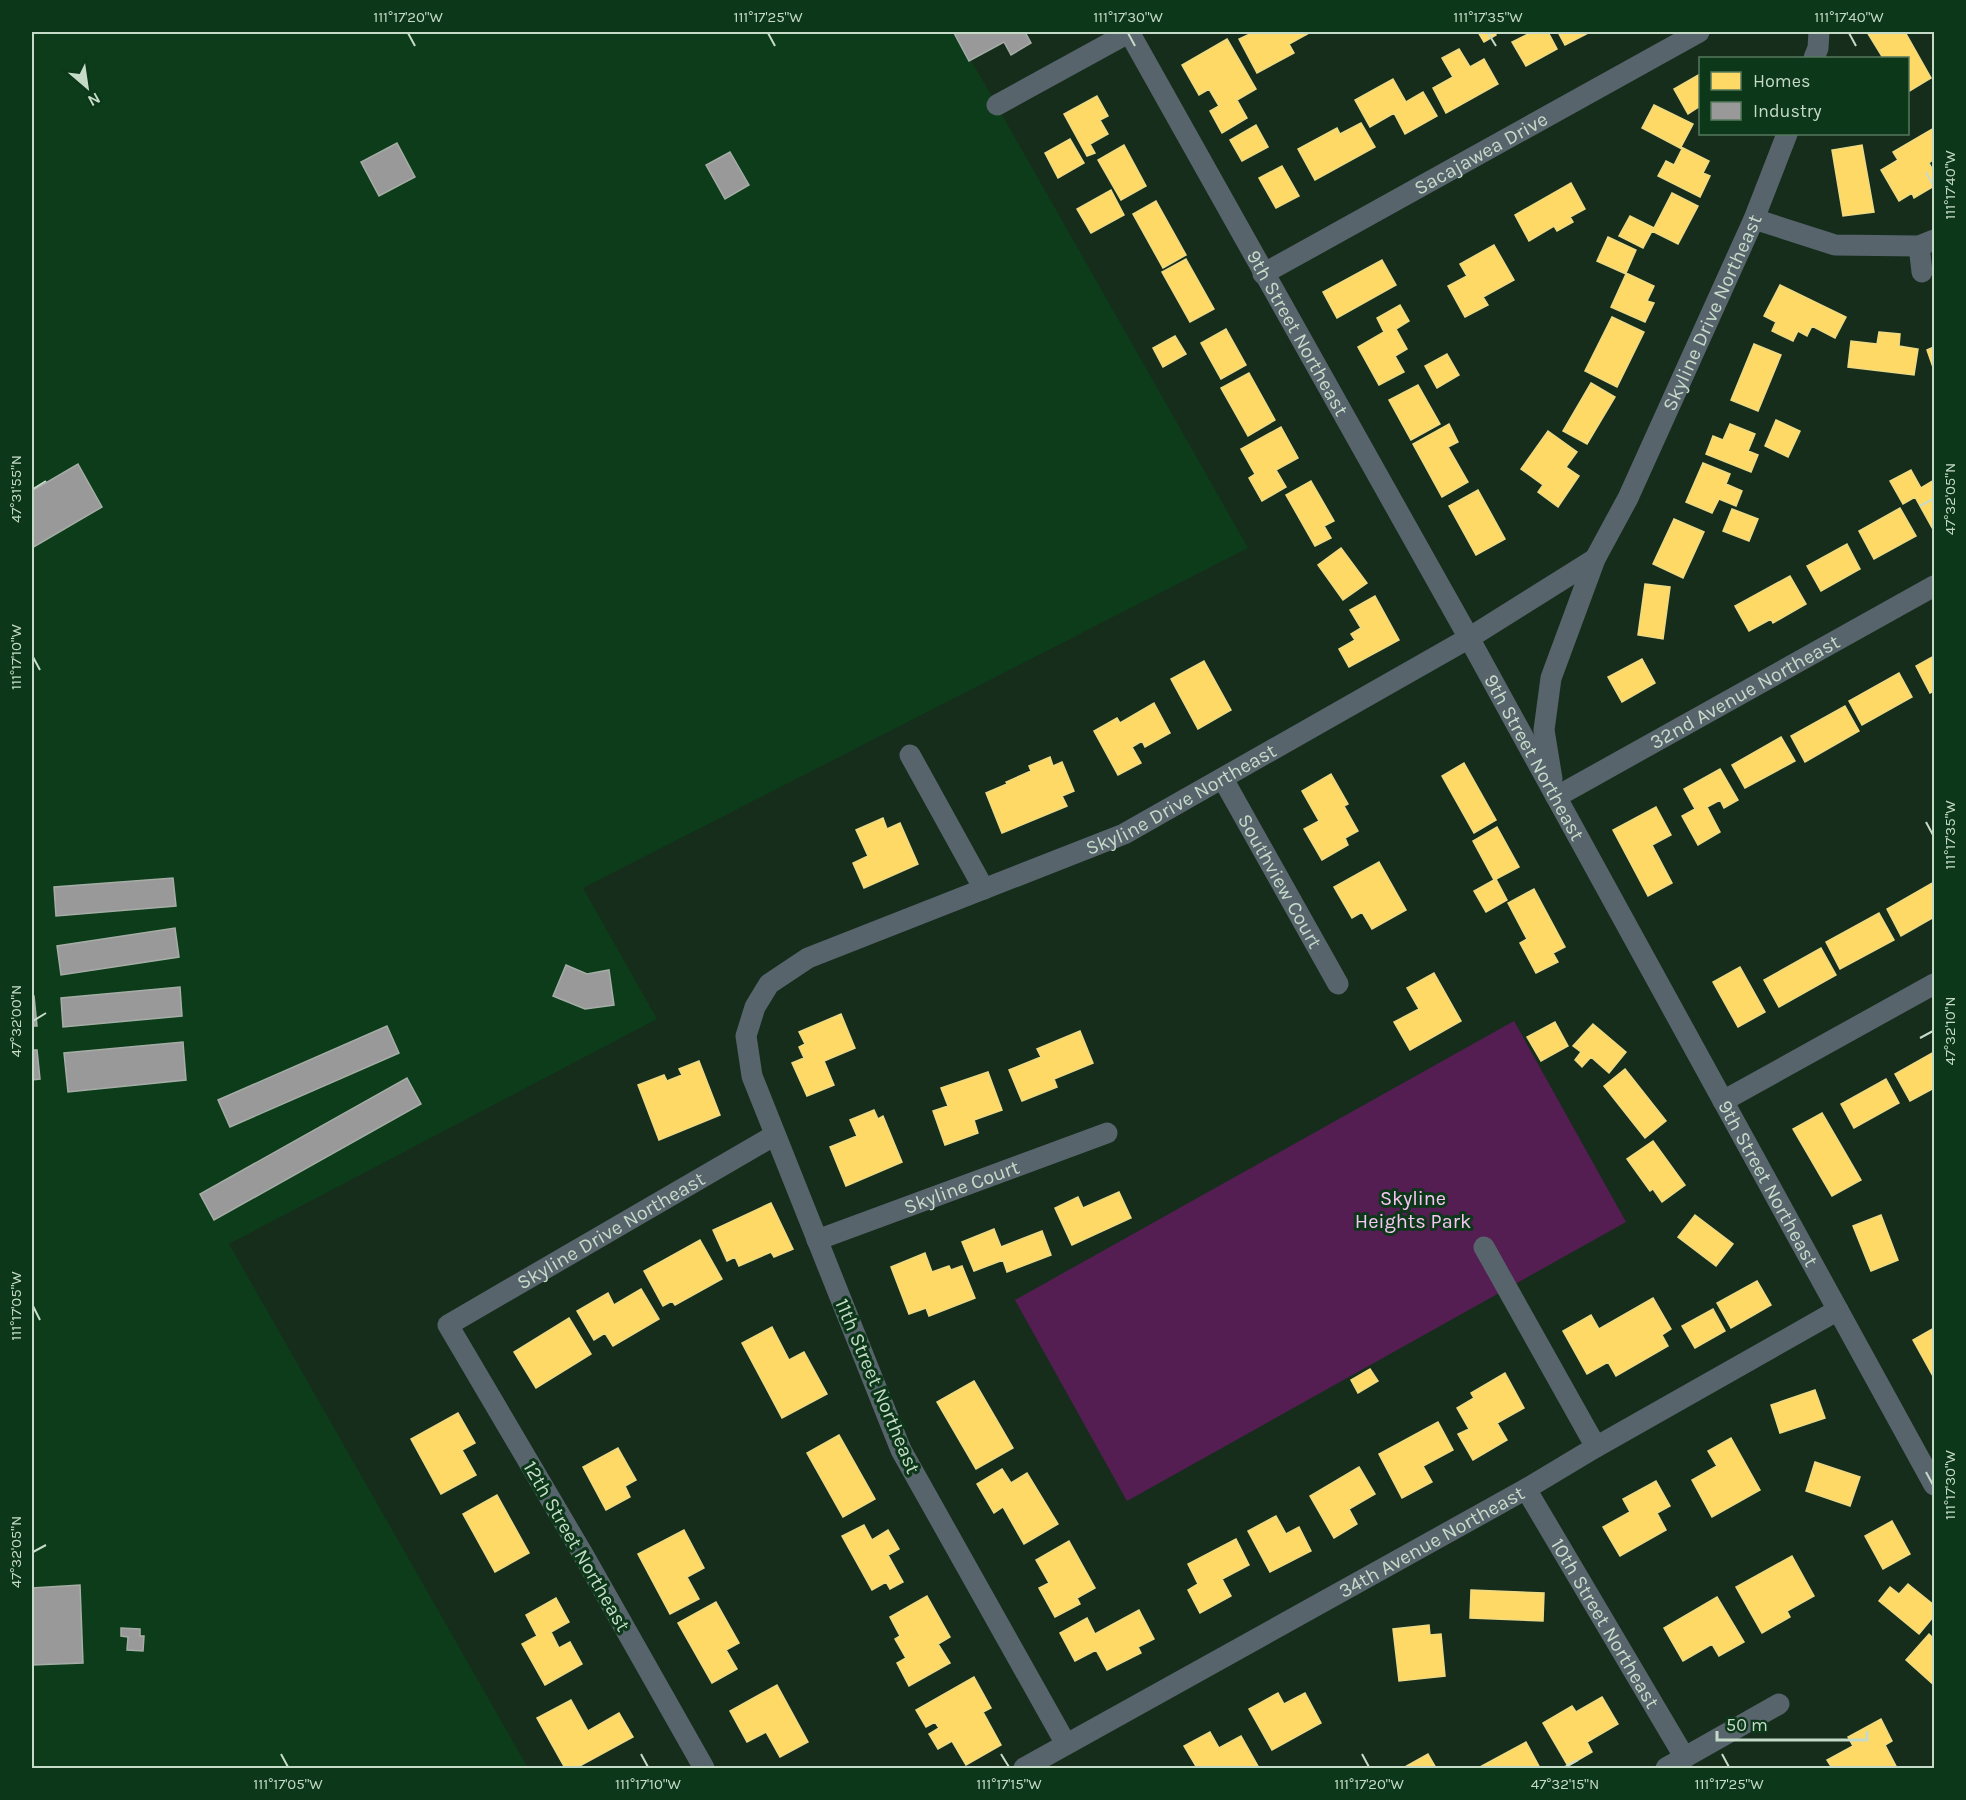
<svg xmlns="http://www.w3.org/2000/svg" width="1966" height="1800" font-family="Karla,sans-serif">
  <rect width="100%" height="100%" fill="#162d1c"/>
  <path fill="#0c3c1a" d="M32,32H955L1248,548L583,888L657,1019L229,1244L528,1768H32Z"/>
  <path fill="#541e53" d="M1514,1021L1626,1222L1127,1501L1015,1300Z"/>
  <path fill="#ffd966" stroke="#eeda83" stroke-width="1.5" d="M1254,32H1309V33L1289,44L1294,53L1257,73L1239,39Z
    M1478,32H1494L1496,35L1484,42Z
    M1532,32H1548L1557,49L1526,66L1512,42Z
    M1558,32H1590L1565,45Z
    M1867,32H1905L1931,78L1908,92V58H1883Z
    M1227,39L1256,89L1237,100L1247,118L1222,133L1210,111L1219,106L1209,89L1199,95L1182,65Z
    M1459,49L1470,67L1484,59L1498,84L1446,113L1433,88L1453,77L1442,58Z
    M1700,74V106L1688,114L1674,89Z
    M1393,79L1406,102L1423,92L1437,116L1405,134L1394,113L1370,127L1355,100Z
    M1097,96L1108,116L1100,120L1108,134L1090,144L1095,153L1087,156L1064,114Z
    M1654,105L1693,124L1681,147L1709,161L1703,173L1710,176L1700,197L1658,176L1666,161L1674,165L1682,149L1642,128Z
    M1361,123L1375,147L1315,180L1298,149L1337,128L1340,134Z
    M1256,125L1268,147L1242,161L1230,140Z
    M1934,128V159L1929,163L1934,172V186L1914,198L1912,193L1899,201L1881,170L1898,160L1893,152Z
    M1070,139L1084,163L1058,178L1045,153Z
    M1124,145L1146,186L1121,200L1098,160Z
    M1862,145L1874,212L1843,216L1832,150Z
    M1282,166L1299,196L1276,208L1259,178Z
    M1571,183L1585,209L1570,217L1573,222L1557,231L1554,226L1529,241L1515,215Z
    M1111,190L1124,215L1091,233L1077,209Z
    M1672,193L1698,206L1678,244L1652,231L1643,248L1619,236L1630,216L1654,228Z
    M1156,201L1186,255L1163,268L1133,214Z
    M1608,237L1636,250L1626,273L1654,286L1647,301L1654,303L1645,322L1611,307L1626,274L1597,261Z
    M1494,245L1514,280L1483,297L1488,305L1465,317L1448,286L1467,276L1460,264Z
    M1186,259L1214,309L1190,322L1162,272Z
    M1382,260L1396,285L1337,318L1323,292Z
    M1780,285L1846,317L1835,338L1812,326L1807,336L1798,331L1793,341L1772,331L1776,322L1764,316Z
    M1400,305L1409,321L1396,329L1407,349L1395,356L1404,372L1379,385L1358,347L1384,332L1377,318Z
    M1612,317L1644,332L1617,387L1585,371Z
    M1226,329L1246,365L1221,379L1201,343Z
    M1879,332L1900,334L1899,346L1918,349L1914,375L1848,367L1851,341L1877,344Z
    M1175,336L1186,354L1163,367L1153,348Z
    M1754,344L1781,355L1758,411L1731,400Z
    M1934,347V370L1927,350Z
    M1447,354L1459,375L1437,388L1425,366Z
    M1249,373L1275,420L1248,436L1221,388Z
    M1591,383L1615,397L1587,444L1563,431Z
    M1418,385L1440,424L1411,440L1389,400Z
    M1776,420L1800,431L1788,457L1765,446Z
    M1449,424L1458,442L1448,447L1468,482L1442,497L1413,444Z
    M1730,424L1755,434L1748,451L1758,455L1751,472L1706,454L1713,436L1723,440Z
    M1281,427L1298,458L1276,470L1286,487L1262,501L1249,478L1255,474L1241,449Z
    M1548,431L1577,452L1566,467L1579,476L1558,507L1538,492L1543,485L1521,469Z
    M1703,463L1730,474L1726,484L1742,491L1736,506L1719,499L1712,513L1686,502Z
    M1911,470L1921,488L1934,480V531L1915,497L1903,504L1890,481Z
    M1311,481L1334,521L1324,526L1331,538L1315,546L1286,495Z
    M1478,490L1505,539L1476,555L1449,506Z
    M1900,508L1916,536L1874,559L1859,531Z
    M1732,509L1758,519L1749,541L1723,531Z
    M1674,519L1704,532L1683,578L1653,564Z
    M1847,544L1860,569L1821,591L1807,566Z
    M1341,548L1367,583L1343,600L1318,565Z
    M1790,576L1806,604L1773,623L1771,619L1749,631L1735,606Z
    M1645,584L1670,587L1663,639L1638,635Z
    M1375,596L1399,640L1349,667L1339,649L1355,640L1351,634L1361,628L1350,610Z
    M1934,656V691L1930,693L1916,666Z
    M1642,659L1655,683L1622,702L1608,677Z
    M1204,661L1231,710L1198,729L1171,679Z
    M1899,673L1912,697L1862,725L1849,701Z
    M1154,703L1170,733L1145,747L1142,741L1132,747L1141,763L1118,775L1094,731L1117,718L1120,723Z
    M1845,706L1859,731L1805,762L1791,736Z
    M1781,737L1795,761L1745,788L1732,765Z
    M1050,757L1053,766L1062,762L1074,791L1062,796L1067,806L1002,833L986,793L1007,784L1006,782L1031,771L1029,766Z
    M1464,763L1496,820L1474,833L1442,776Z
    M1720,769L1738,800L1724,808L1720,800L1707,807L1720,832L1698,845L1682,816L1695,809L1684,789Z
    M1331,774L1348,804L1344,806L1358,831L1345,838L1348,845L1322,860L1304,829L1319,821L1302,791Z
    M1656,807L1671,835L1652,845L1672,883L1648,896L1613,830Z
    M883,818L887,829L900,823L918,864L864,888L853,863L868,856L856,830Z
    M1497,827L1519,867L1496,879L1507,900L1486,912L1474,891L1494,880L1473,841Z
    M1379,862L1406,910L1372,929L1362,912L1352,918L1334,887Z
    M1934,882V917L1901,936L1887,909Z
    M1534,889L1565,947L1553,953L1558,962L1536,973L1520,943L1527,939L1508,903Z
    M1879,913L1894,940L1840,969L1826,942Z
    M1821,948L1836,975L1779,1007L1764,980Z
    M1740,967L1765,1012L1738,1027L1713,982Z
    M1434,973L1461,1021L1410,1050L1394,1022L1419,1009L1407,988Z
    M841,1014L855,1048L824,1061L834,1085L807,1096L792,1063L804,1058L799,1047L805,1044L799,1032Z
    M1555,1022L1568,1046L1541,1061L1527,1037Z
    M1593,1024L1626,1052L1609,1073L1591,1057L1582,1067L1575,1060L1581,1052L1573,1046Z
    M1080,1031L1093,1063L1054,1079L1057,1087L1022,1101L1009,1070L1041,1057L1037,1049Z
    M1934,1052V1088L1910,1101L1895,1074Z
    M699,1061L720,1115L659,1140L638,1085L664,1075L667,1081L682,1075L679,1069Z
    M1625,1069L1666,1121L1645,1138L1604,1086Z
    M988,1072L1002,1110L974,1120L978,1133L945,1145L933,1111L948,1106L941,1088Z
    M1886,1079L1899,1103L1854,1128L1841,1104Z
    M874,1110L878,1119L883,1116L902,1162L846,1186L830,1147L857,1136L850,1120Z
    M1822,1113L1861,1180L1832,1196L1793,1129Z
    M1653,1141L1685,1185L1662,1202L1653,1189L1650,1191L1627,1159Z
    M1119,1192L1131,1218L1072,1245L1055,1208L1078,1197L1083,1208Z
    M771,1203L793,1249L774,1257L771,1252L739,1266L735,1257L727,1261L713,1230Z
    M1695,1215L1733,1244L1716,1266L1678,1237Z
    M1881,1215L1898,1260L1871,1271L1853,1226Z
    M994,1229L1001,1247L1042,1231L1051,1255L1007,1272L1003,1260L974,1271L962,1242Z
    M700,1240L722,1279L675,1305L672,1301L663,1306L644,1271Z
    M925,1253L932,1272L949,1266L951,1270L962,1266L975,1298L929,1316L926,1308L909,1314L891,1267Z
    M1757,1281L1771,1305L1731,1328L1717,1303Z
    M641,1289L659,1319L613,1346L605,1333L594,1340L577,1311L608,1293L614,1305Z
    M1653,1298L1671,1329L1662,1335L1668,1346L1616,1376L1608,1362L1587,1374L1563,1331L1591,1315L1599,1329Z
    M1713,1309L1725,1331L1695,1348L1682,1326Z
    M569,1318L591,1354L536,1388L514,1352Z
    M772,1327L789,1360L804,1352L827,1394L782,1418L742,1343Z
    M1934,1328V1378L1913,1340Z
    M1370,1369L1378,1381L1358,1393L1351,1380Z
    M1505,1373L1524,1408L1497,1423L1507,1440L1473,1460L1458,1434L1469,1429L1457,1408L1474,1398L1471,1393Z
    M974,1381L1013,1448L976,1469L937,1402Z
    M1815,1390L1825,1418L1780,1433L1771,1405Z
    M458,1413L475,1443L462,1450L476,1475L441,1494L411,1439Z
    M1438,1422L1453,1450L1423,1466L1432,1482L1402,1498L1379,1454Z
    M839,1435L875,1499L843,1517L807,1453Z
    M1731,1438L1760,1490L1712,1517L1692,1480L1717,1466L1708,1451Z
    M618,1448L636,1480L625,1486L630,1497L606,1510L583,1467Z
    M1815,1462L1860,1477L1850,1506L1806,1491Z
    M1359,1467L1375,1494L1349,1509L1357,1524L1334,1538L1310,1496Z
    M1002,1469L1011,1483L1027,1473L1058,1524L1024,1544L1003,1507L994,1513L977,1484Z
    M1656,1481L1670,1506L1657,1513L1666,1530L1620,1556L1603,1527L1630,1512L1623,1499Z
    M497,1495L529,1553L495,1572L463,1514Z
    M1276,1516L1286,1534L1299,1527L1311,1551L1270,1572L1248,1531Z
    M1892,1521L1910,1554L1883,1569L1865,1536Z
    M864,1525L872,1540L888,1530L899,1549L888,1555L903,1582L890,1589L886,1582L872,1590L842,1536Z
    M684,1530L704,1568L687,1577L699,1599L670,1614L638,1554Z
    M1236,1539L1249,1565L1222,1579L1231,1596L1200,1613L1188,1590L1198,1584L1188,1564Z
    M1069,1541L1095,1588L1077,1598L1080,1604L1055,1617L1039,1588L1049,1583L1036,1560Z
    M1792,1556L1814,1596L1787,1611L1790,1617L1762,1633L1736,1587Z
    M1908,1584L1934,1605V1616L1919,1634L1879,1601L1890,1587L1899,1594Z
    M1471,1590L1544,1593L1543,1621L1470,1618Z
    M927,1596L950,1637L938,1644L950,1663L909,1686L897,1663L906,1658L895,1639L900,1636L890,1617Z
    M1717,1597L1744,1642L1719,1656L1712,1644L1683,1661L1664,1628Z
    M556,1598L569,1622L551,1632L559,1648L570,1642L582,1664L545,1685L522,1644L537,1636L526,1615Z
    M716,1602L739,1643L726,1650L737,1669L712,1683L678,1623Z
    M1139,1610L1154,1639L1138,1647L1141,1653L1107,1670L1096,1650L1075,1661L1060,1633L1087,1618L1095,1634Z
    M1429,1625L1430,1635L1441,1634L1445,1676L1399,1681L1393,1629Z
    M1929,1634L1934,1639V1685L1906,1660Z
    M974,1677L991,1708L983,1712L1001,1745L966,1765L952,1741L938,1749L929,1734L939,1728L935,1722L926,1727L916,1710Z
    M777,1685L808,1742L780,1757L766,1732L747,1742L730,1711Z
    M1278,1693L1284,1704L1305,1693L1321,1723L1272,1750L1249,1709Z
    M1602,1697L1618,1724L1587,1742L1592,1752L1568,1766L1543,1723L1572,1706L1576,1712Z
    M571,1700L588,1731L619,1713L633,1737L576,1768H565L537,1718Z
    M1881,1719L1892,1741L1885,1745L1897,1768H1832L1827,1760L1853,1746L1848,1737Z
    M1210,1732L1219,1748L1241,1736L1259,1768H1197L1184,1746Z
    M1526,1742L1540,1768H1481L1480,1767Z
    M1428,1754L1436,1768H1403Z"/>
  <path fill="#999" stroke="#a6ada7" stroke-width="1.5" d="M958,32H1025L1031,43L1011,55L1004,42L969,61L954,33Z
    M397,143L415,177L379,196L361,162Z
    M730,152L749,185L725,199L706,165Z
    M78,464L102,507L32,548V491Z
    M173,878L176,906L56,916L54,887Z
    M175,928L179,957L61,975L57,946Z
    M566,965L587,974L609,970L614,1005L585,1009L553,996Z
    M180,987L182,1016L63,1027L61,998Z
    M32,996H34L37,1026H32Z
    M387,1026L399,1053L230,1127L218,1100Z
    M183,1042L186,1080L68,1092L64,1053Z
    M32,1050H37L40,1079L32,1080Z
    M407,1078L421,1104L214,1220L200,1194Z
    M80,1585L83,1663L32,1665V1588Z
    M121,1628L140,1629V1636H144L143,1651L127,1650L128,1637L121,1636Z"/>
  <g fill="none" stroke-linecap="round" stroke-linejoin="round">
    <g stroke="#57646c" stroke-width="21">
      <path id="s1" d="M1129,32L1469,638L1934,1485"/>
      <path d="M1814,58L1818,48L1819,32"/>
      <path d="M997,105L1130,32"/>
      <path d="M1754,219L1835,245L1919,246L1934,240"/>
      <path d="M1919,246L1922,272"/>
      <path id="s2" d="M1263,274L1699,32"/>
      <path d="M910,755L984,889"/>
      <path id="s3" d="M1223,779L1338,984"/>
      <path id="s4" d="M1552,779L1544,730L1551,678L1595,559L1628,498L1754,219L1787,134"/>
      <path id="s5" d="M1556,797L1934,586"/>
      <path d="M1723,1101L1934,984"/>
      <path id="s6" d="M817,1240L1107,1133"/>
      <path d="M1484,1247L1596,1447"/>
      <path id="s7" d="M1526,1489L1685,1758"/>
      <path id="s8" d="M1066,1744L901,1450L752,1076L746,1036L755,1007L769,984L808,958L1124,834L1469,638L1595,559"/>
      <path id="s9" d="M704,1768L584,1556L448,1325L775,1135"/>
      <path id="s10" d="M1024,1768L1526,1489L1596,1447L1838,1310"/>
      <path d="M1666,1768L1779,1704"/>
    </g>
  </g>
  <path fill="none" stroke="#c5dbc8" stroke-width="2" d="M408,33L415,46M768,33L775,46M1128,33L1135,46M1488,33L1496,46M1849,33L1856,46M1926,172L1933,185M33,489L46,481M1920,506L1933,499M33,657L40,670M1926,822L1933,835M33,1021L46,1013M1920,1038L1933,1031M33,1306L40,1320M1926,1472L1933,1485M33,1552L46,1545M281,1754L288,1767M641,1754L648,1767M1001,1754L1009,1767M1362,1754L1369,1767M1722,1754L1729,1767M1565,1767L1578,1760"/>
  <g text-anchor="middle" stroke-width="6" stroke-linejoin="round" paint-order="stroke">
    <g font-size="20" fill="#c5dbc8" stroke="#0c3718">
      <text dy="7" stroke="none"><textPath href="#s2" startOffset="249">Sacajawea Drive</textPath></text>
      <text dy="7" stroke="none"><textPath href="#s4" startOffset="502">Skyline Drive Northeast</textPath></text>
      <text dy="7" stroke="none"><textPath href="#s1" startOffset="345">9th Street Northeast</textPath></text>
      <text dy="7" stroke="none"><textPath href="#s5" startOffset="216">32nd Avenue Northeast</textPath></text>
      <text dy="7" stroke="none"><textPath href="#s1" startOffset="831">9th Street Northeast</textPath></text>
      <text dy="7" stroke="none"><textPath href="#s8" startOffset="1290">Skyline Drive Northeast</textPath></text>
      <text dy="7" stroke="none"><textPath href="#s3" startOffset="117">Southview Court</textPath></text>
      <text dy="7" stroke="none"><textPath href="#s1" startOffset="1317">9th Street Northeast</textPath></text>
      <text dy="7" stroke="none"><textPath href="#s6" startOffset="154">Skyline Court</textPath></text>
      <text dy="7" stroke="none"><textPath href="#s9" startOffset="700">Skyline Drive Northeast</textPath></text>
      <text transform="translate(878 1386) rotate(67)" y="7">11th Street Northeast</text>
      <text dy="7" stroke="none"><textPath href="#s10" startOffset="466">34th Avenue Northeast</textPath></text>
      <text transform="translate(577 1546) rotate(60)" y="7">12th Street Northeast</text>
      <text dy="7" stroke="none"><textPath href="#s7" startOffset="156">10th Street Northeast</textPath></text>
    </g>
    <g font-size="20" fill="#f7c7f3" stroke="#0c3718">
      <text x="1413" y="1205">Skyline<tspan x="1413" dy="23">Heights Park</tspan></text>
    </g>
  </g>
  <rect width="1966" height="1800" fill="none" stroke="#0c3718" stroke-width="66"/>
  <rect x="1699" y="57" width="210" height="78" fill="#0c3718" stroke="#56795e" stroke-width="1.5"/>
  <rect x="1711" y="72" width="30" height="18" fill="#ffd966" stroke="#56795e" stroke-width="1.5"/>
  <text x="1753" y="87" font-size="18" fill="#c5dbc8">Homes</text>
  <rect x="1711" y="102" width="30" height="18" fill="#999999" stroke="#56795e" stroke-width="1.5"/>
  <text x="1753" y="117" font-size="18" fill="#c5dbc8">Industry</text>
  <g transform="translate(87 87) rotate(151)" stroke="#0c3718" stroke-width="4.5" paint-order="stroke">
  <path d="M0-4.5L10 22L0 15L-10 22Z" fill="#c5dbc8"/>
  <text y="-9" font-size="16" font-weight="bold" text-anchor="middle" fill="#c5dbc8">N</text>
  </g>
  <path d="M1717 1731v9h150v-9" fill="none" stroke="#c5dbc8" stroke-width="3"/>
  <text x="1726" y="1731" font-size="18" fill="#c5dbc8" stroke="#0c3718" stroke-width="4.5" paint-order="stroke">50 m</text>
  <rect x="33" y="33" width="1900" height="1734" fill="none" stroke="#c5dbc8" stroke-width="2"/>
  <g font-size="15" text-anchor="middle" fill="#c5dbc8">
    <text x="408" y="22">111°17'20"W</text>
    <text x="768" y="22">111°17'25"W</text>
    <text x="1128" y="22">111°17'30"W</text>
    <text x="1488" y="22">111°17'35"W</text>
    <text x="1849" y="22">111°17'40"W</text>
    <text transform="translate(1950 185) rotate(-90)" y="5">111°17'40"W</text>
    <text transform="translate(16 489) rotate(-90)" y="5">47°31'55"N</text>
    <text transform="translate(1950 499) rotate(-90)" y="5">47°32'05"N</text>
    <text transform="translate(16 657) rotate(-90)" y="5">111°17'10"W</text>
    <text transform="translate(1950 835) rotate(-90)" y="5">111°17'35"W</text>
    <text transform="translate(16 1021) rotate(-90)" y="5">47°32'00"N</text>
    <text transform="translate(1950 1031) rotate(-90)" y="5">47°32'10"N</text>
    <text transform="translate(16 1306) rotate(-90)" y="5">111°17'05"W</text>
    <text transform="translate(1950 1485) rotate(-90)" y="5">111°17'30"W</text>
    <text transform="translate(16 1552) rotate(-90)" y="5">47°32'05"N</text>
    <text x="288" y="1789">111°17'05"W</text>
    <text x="648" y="1789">111°17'10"W</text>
    <text x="1009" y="1789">111°17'15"W</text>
    <text x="1369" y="1789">111°17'20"W</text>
    <text x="1565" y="1789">47°32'15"N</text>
    <text x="1729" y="1789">111°17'25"W</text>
  </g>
</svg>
